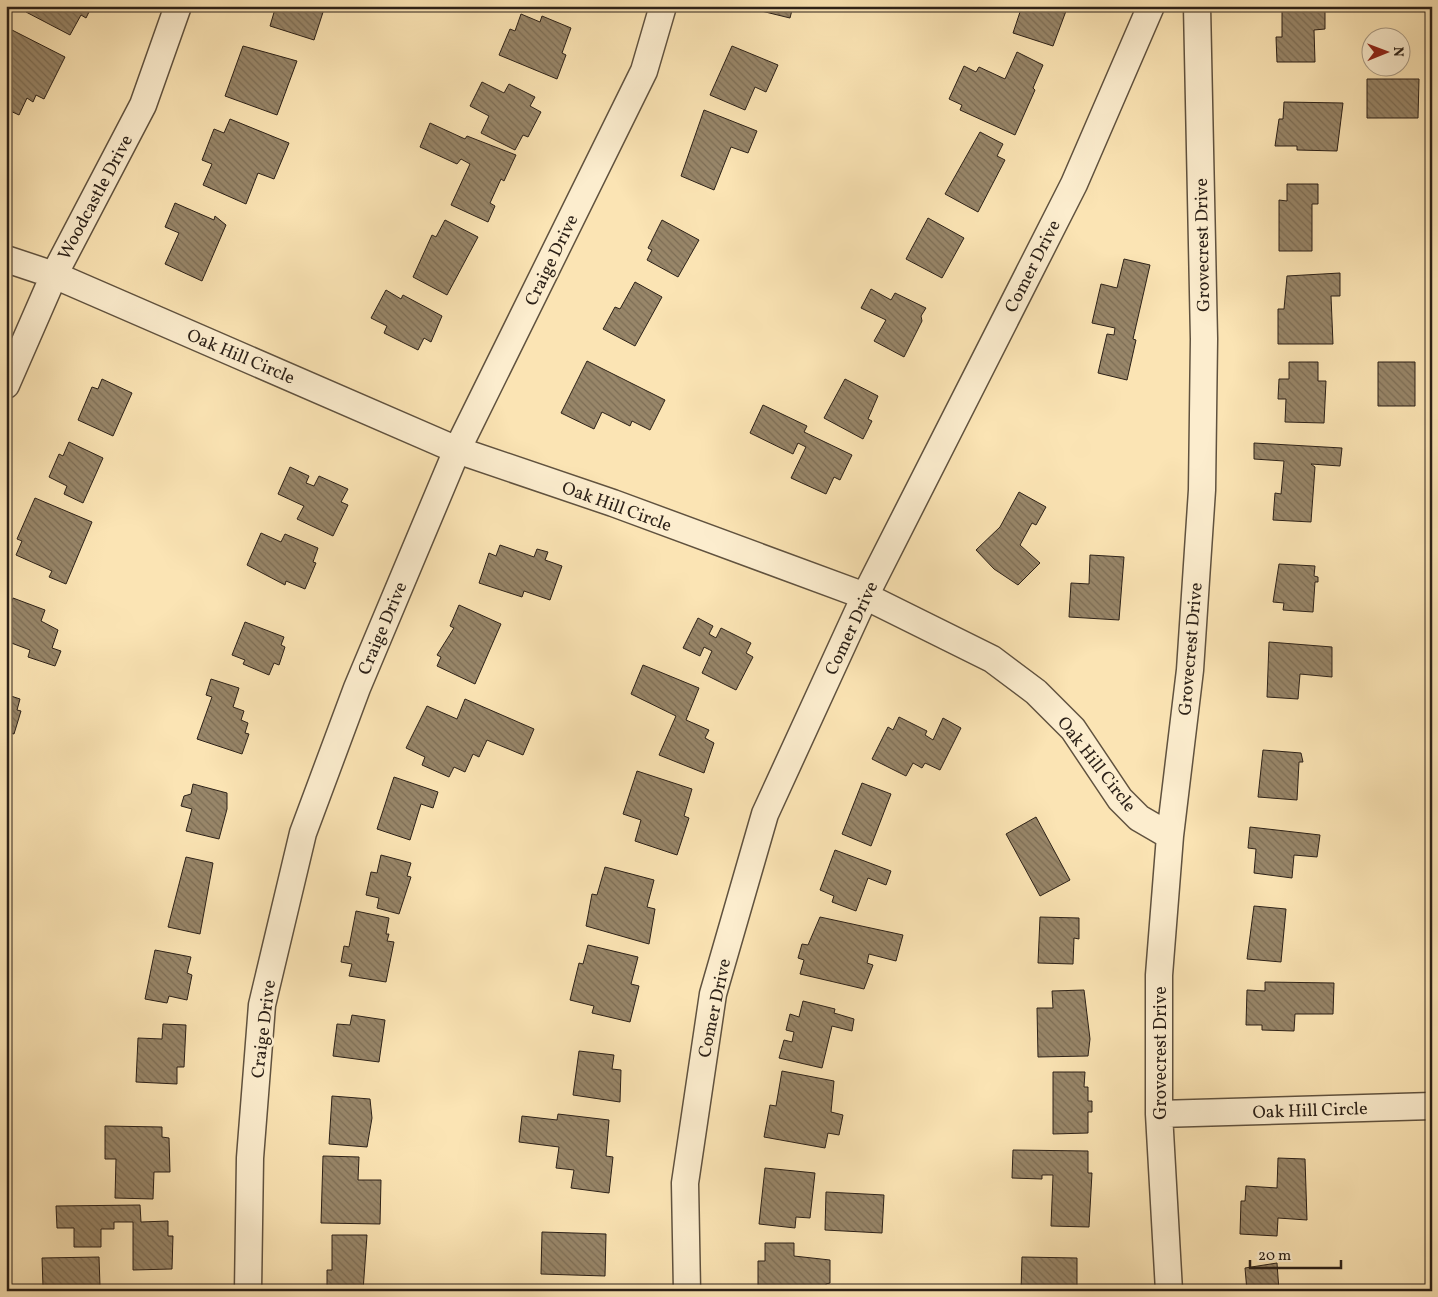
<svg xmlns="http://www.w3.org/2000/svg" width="1438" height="1297" font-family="Vollkorn,serif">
  <defs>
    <pattern id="building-back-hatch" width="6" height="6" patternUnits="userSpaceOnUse" patternTransform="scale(1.25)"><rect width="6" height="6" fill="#988669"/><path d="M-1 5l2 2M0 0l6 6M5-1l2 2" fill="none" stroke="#7c6d55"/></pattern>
  </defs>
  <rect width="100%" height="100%" fill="#fbe4b4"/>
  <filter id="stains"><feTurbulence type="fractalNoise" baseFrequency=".004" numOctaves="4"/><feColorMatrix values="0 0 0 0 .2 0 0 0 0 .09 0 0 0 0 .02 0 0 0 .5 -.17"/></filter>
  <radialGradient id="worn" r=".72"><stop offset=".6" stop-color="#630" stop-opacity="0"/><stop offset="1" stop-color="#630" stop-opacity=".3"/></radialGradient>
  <path fill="url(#building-back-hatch)" stroke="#2c2118" d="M29,6H92L86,18L81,15L70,35L26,12Z
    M270,6H325L314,40L270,26L275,9Z
    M753,6H793L790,18L753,9Z
    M1022,6H1062L1061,9L1066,11L1053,46L1013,33Z
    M1290,6H1325V29L1314,30L1315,62H1277L1276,37H1282V8L1290,9Z
    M521,14L540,22L542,16L571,28L562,53L566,55L557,79L499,55L510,29L515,31Z
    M12,30L65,57L44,99L36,95L33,102L27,98L19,115L6,109V41Z
    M243,46L297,61L277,115L225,96Z
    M732,46L778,65L766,92L755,87L745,110L710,95Z
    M1017,52L1043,65L1033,88L1035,90L1015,135L960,110L962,105L949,99L964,66L976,72L979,67L1005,79Z
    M1367,79H1419L1418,118H1367Z
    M482,82L504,93L509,84L535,97L530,106L541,112L528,137L523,135L515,150L481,133L489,116L470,106Z
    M1284,102L1343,103L1337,151L1297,150V146H1275L1279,119H1283Z
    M704,110L757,131L748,153L731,147L714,190L681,176Z
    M230,119L289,143L274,179L258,173L246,204L203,185L212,164L202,160L214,129L224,133Z
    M430,123L465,139L467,136L516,155L504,181L501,179L490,203L495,206L488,222L451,205L470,164L461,159L457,164L420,147Z
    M980,132L1003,144L997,156L1005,160L978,212L945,194Z
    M1287,184H1318V204H1312V251H1279V200L1287,201Z
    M175,203L214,220L215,216L226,225L202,281L165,264L179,233L165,227Z
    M928,218L964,238L942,278L906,259Z
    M445,220L478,237L447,295L413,277L432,235L436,237Z
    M662,220L699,240L678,277L647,260L652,250L648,248Z
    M1124,259L1150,265L1133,339L1136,340L1127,380L1098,373L1107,334L1114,335L1115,328L1092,323L1101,284L1117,288Z
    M1340,273V296H1331L1333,344H1278V309H1284L1287,276Z
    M635,282L662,297L635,346L603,329L615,307L620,309Z
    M871,289L891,300L895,293L926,308L921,316L922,321L904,357L874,341L886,320L861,308Z
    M386,290L401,299L403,295L442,316L431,342L424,338L418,350L384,333L387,326L371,318Z
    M587,361L665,400L650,430L632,421L630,426L602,412L594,429L561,413Z
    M1289,362H1318V381H1326L1324,423L1285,422L1286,399H1278L1279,379H1289Z
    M1378,362H1415V406H1378Z
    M102,379L132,393L113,436L78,420L92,387L98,389Z
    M845,379L878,396L868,419L872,421L863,439L824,418Z
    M763,405L807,426L804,432L852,455L840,480L834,477L826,494L791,478L806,447L798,443L793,454L750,433Z
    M69,442L103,458L83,503L64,494L67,486L49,477L59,454L63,456Z
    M1254,443L1342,448L1340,466L1311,464L1315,467L1311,522L1273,520L1275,493L1281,494L1284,461L1254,459Z
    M290,467L309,476L306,483L314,486L319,476L348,489L341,502L348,505L333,536L297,519L304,506L278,494Z
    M1019,492L1046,507L1036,525L1032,523L1020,545L1040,563L1018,585L994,569L976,550L1000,527Z
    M35,498L92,522L66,584L49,577L52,571L16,555L22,541L17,539Z
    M261,533L281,542L285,534L318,548L313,562L316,563L305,589L286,581L285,585L247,565Z
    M500,545L534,557L537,549L548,552L545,560L562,566L550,600L524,591L522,597L479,583L489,553L496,556Z
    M1090,555L1124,557L1119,620L1069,617L1071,583L1089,584Z
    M1279,564L1315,566L1314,576L1318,577V582H1315L1313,612L1283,610L1284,603L1273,602Z
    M13,598L45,610L41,621L58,630L52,648L61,651L55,666L28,657L30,650L6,641V605L10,606Z
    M459,605L501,624L475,684L437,666L441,657L437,655L454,628L450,626Z
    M698,618L713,626L709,634L716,638L721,628L751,643L746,653L753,657L736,690L702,673L712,651L704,647L700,656L683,648Z
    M245,622L284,637L281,645L285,647L279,665L274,663L269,675L243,664L245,660L232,655Z
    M1269,642L1332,647V677L1300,674L1298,699L1267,697Z
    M643,665L699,688L686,720L709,730L705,738L714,743L704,773L659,755L676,716L631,694Z
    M211,679L239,688L233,707L244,711L241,720L248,723L245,733L249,734L242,754L197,739L212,697L206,695Z
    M6,682L11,684L8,695L20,699L17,710L21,711L14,734L6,732Z
    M465,699L534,729L523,755L487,740L479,757L473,754L465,772L454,767L449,777L422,765L425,757L406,748L427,706L457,719Z
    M899,717L927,731L925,735L933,740L943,718L961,728L940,770L925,763L922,768L913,763L906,776L872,759L888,727L893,730Z
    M1263,750L1301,753L1303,762H1299L1297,800L1258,797Z
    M637,771L692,789L684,816L689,818L677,855L635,841L641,820L623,814Z
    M394,777L438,792L433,808L421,804L410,840L377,829Z
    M862,783L891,794L871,846L842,834Z
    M193,784L227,793V809L219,839L186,831L192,809L181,806L184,796L191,794Z
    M1036,817L1070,880L1040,896L1006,834Z
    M1250,827L1320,835L1317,857L1294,855L1292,878L1254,873L1256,849L1248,848Z
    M835,850L891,871L886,885L868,878L856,911L832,902L834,896L820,890Z
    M381,855L411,863L407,876L411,877L399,914L377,908L379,898L366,895L371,872L377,873Z
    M186,857L213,863L200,934L168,927Z
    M605,867L654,880L647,907L655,909L649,944L586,926L592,894L597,895Z
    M1254,906L1286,909L1281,962L1247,959Z
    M356,911L389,918L386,934H389L387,941L394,942L386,982L349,976L352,964L341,962L344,946L349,947Z
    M820,917L903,935L896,961L869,954L867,963L873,965L864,989L800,974L804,960L798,958L802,944L808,945Z
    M1040,917L1079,918V939L1074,938L1073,964L1038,963Z
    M588,945L638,957L631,984L639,986L630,1022L592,1013L594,1006L570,1000L579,963L583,964Z
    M155,950L191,957L187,973L192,975L187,1000L169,996L167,1003L145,999Z
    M1265,982L1334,983L1333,1014H1295L1294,1031L1262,1030V1025H1246L1247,990L1265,991Z
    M1084,990L1090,1039L1088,1056L1038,1057L1037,1008H1053L1052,991Z
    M803,1001L835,1009L834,1013L854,1019L852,1031L832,1026L822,1068L779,1058L784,1040L792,1042L794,1032L786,1030L790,1014L799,1017Z
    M352,1015L385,1020L379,1062L333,1056L337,1024L350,1025Z
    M163,1024L186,1025L184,1067H177V1084L136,1082L138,1038L162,1039Z
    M579,1051L614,1055L612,1069L621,1070L620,1102L573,1095Z
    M782,1071L834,1081L831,1112L843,1115L839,1135L828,1133L825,1148L764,1137L770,1105L776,1106Z
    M1053,1072H1085L1084,1087H1088V1101H1092V1112H1088V1133L1053,1134Z
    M332,1096L370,1099L372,1118L367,1147L329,1144Z
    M558,1114L609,1120L606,1156L613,1157L609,1193L571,1188L574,1170L556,1168L559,1147L519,1142L522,1116L557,1120Z
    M105,1126L162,1127V1137L169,1138L170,1172H154L153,1199L115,1198L116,1159H105Z
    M1013,1150L1088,1151V1173H1092L1089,1227L1051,1226L1053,1175H1042V1179L1012,1178Z
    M323,1156L359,1157L358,1180H381L380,1224L321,1223Z
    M1278,1158L1305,1159L1307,1220L1278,1218L1277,1236L1240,1234L1241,1201H1245L1246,1186L1277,1188Z
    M765,1168L815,1173L810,1218L796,1217L795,1228L759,1224Z
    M826,1192L884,1195L882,1233L825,1230Z
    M140,1205L141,1222L168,1221V1236H173L172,1269L133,1270V1222H114V1229H101V1247H74V1228H57L56,1206Z
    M542,1232L606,1234L605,1276L541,1274Z
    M332,1235H367L363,1291H327V1270H332Z
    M765,1243H794V1256L830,1260V1283L826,1284V1291H758V1261H765Z
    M99,1257L100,1286L43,1287L42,1258Z
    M1022,1257L1077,1258V1289H1072V1291H1021Z
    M1277,1263L1279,1291H1247L1245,1268Z"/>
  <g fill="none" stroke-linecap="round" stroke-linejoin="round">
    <defs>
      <path id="street" d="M6,259L54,275L457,450L613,503L865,596L992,659L1036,692L1073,729L1120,799L1139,818L1170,836
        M6,385L54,275L143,105L178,6
        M1159,1114L1432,1106
        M248,1291L250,1158L262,1005L303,833L357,688L457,450L644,71L663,6
        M687,1291L685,1183L713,994L765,814L865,596L1074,184L1151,6
        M1169,1291L1159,1114V975L1170,836L1190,670L1202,490L1204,339L1197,6"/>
    </defs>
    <use href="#street" stroke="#60523f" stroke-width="29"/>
    <use href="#street" stroke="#fcedce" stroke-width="26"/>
  </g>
  <g text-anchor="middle" stroke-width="5" stroke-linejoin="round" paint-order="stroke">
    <g font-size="18" fill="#2c2118" stroke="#fcedce">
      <text transform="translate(95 197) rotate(-62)" y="6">Woodcastle Drive</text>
      <text transform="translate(1202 245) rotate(-91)" y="6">Grovecrest Drive</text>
      <text transform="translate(551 260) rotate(-64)" y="6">Craige Drive</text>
      <text transform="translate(1032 266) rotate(-63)" y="6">Comer Drive</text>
      <text transform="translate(241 356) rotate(23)" y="6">Oak Hill Circle</text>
      <text transform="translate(617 506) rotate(20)" y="6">Oak Hill Circle</text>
      <text transform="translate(382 628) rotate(-67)" y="6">Craige Drive</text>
      <text transform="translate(851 628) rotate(-65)" y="6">Comer Drive</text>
      <text transform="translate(1190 649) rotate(-85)" y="6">Grovecrest Drive</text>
      <text transform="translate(1097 764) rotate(52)" y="6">Oak Hill Circle</text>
      <text transform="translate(714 1008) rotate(-78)" y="6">Comer Drive</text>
      <text transform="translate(263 1029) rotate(-83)" y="6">Craige Drive</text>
      <text transform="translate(1160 1053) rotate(-90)" y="6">Grovecrest Drive</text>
      <text transform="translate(1310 1110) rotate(-2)" y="6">Oak Hill Circle</text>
    </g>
  </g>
  <rect width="1438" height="1297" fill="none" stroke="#fbe4b4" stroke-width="25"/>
  <rect x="8" y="8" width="1423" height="1282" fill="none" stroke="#2c2118" stroke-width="2.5"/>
  <rect x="12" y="12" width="1413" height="1272" fill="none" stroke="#2c2118"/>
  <g transform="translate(1386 52) rotate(89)"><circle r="24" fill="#fcedce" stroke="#a99b85"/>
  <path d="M0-4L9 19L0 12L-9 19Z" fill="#8f2418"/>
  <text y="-8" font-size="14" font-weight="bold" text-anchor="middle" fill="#2c2118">N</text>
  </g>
  <path d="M1250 1260v8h91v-8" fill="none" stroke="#2c2118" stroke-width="2.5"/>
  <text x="1258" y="1260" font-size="15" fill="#2c2118" stroke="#fcedce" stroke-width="4" paint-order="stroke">20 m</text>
  <rect width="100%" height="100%" filter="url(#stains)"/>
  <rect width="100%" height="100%" fill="url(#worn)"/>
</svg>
